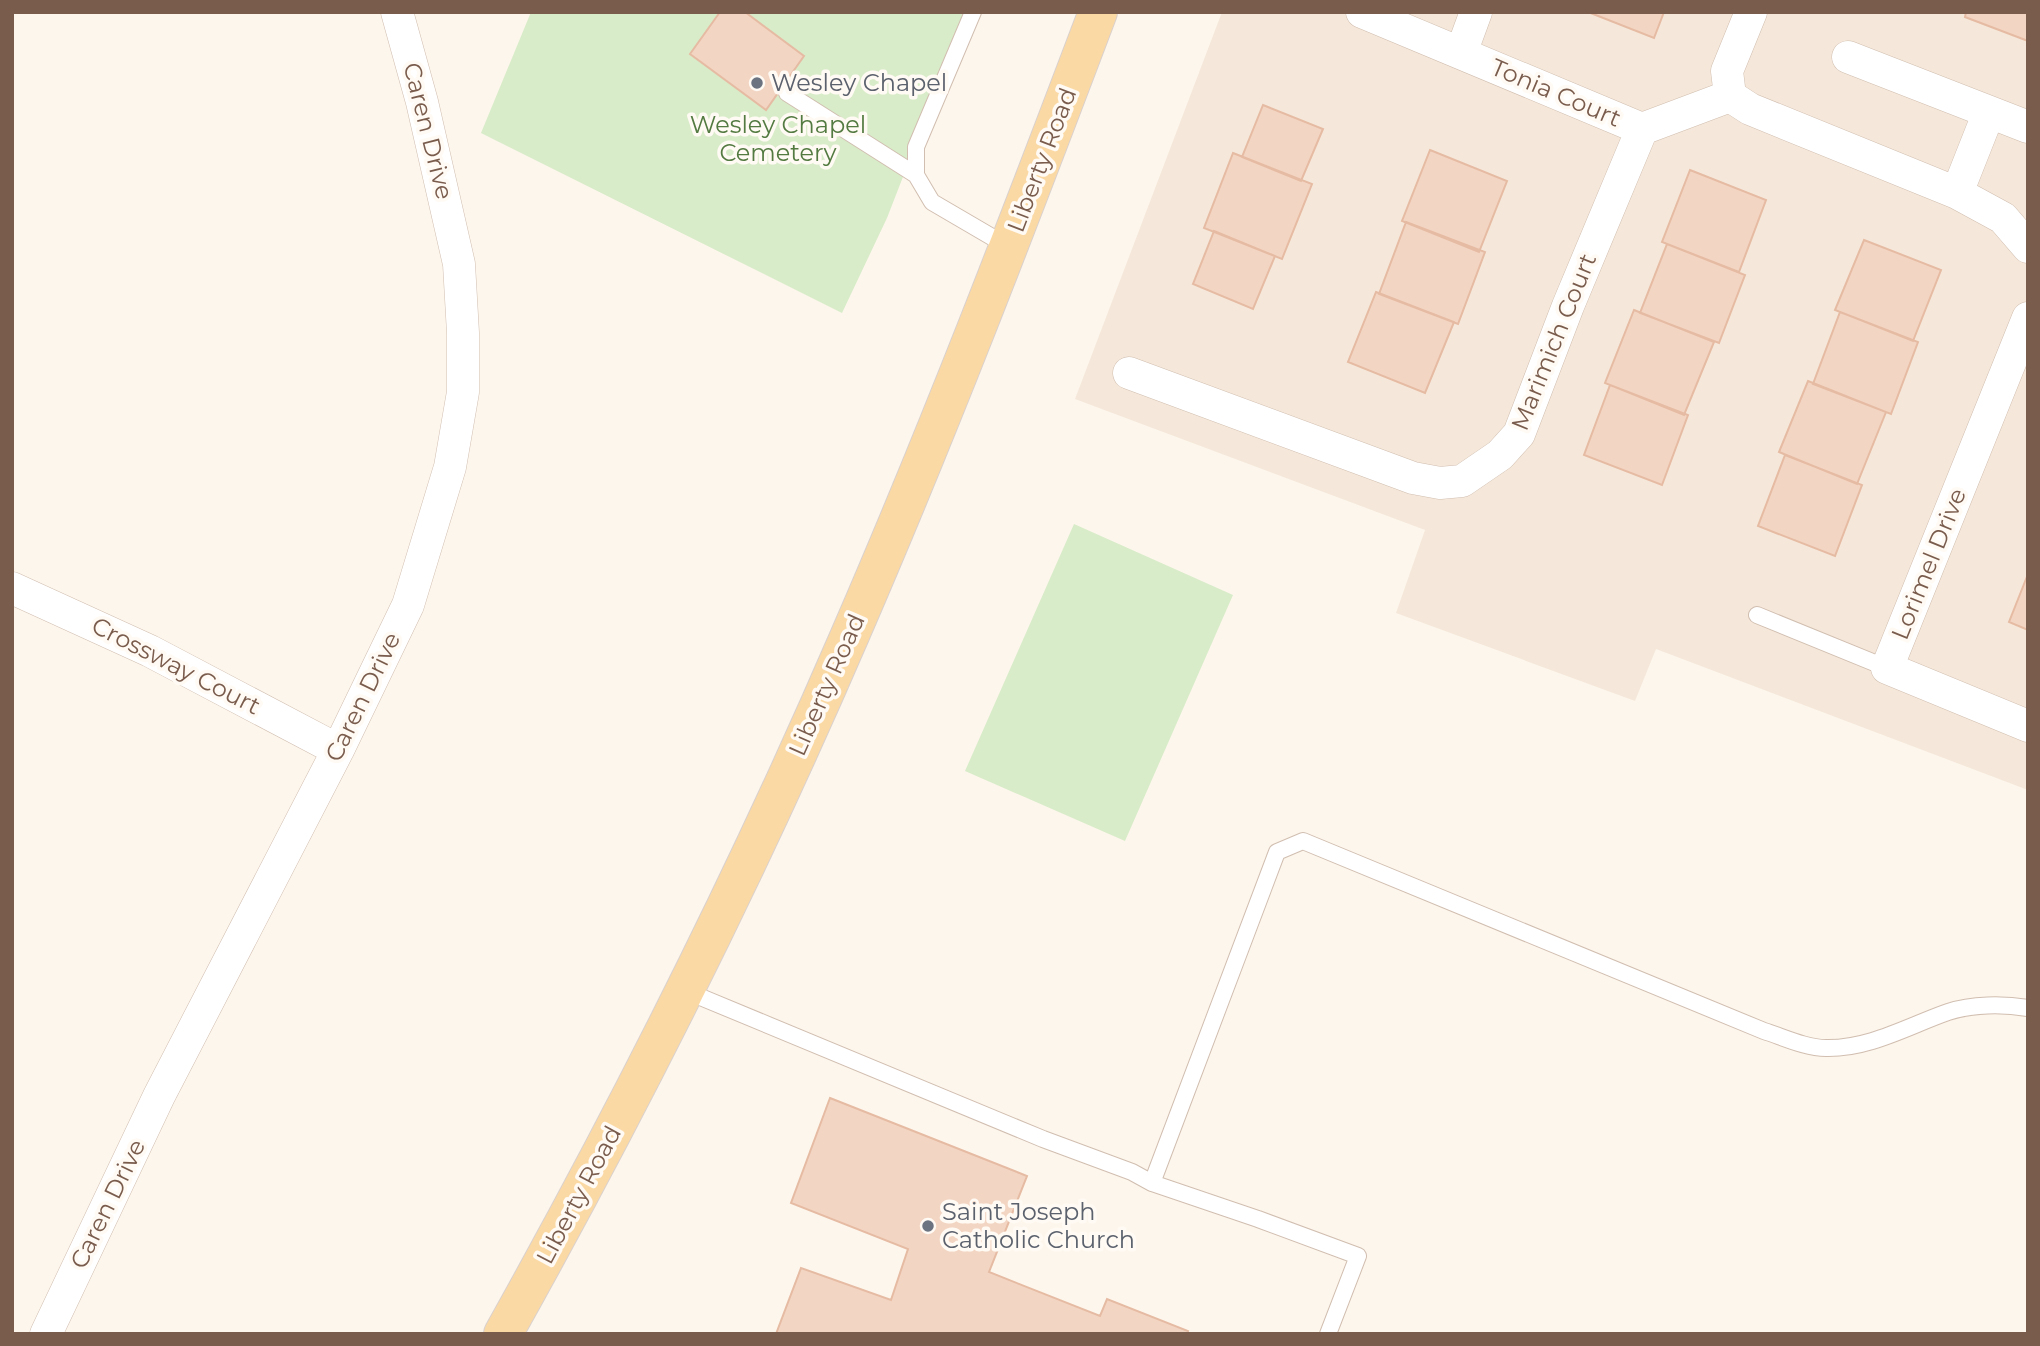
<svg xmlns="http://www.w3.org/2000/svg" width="2040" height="1346" font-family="Montserrat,sans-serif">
  <rect width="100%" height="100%" fill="#fdf6ec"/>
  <path fill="#f5e8da" d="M1222,12H2028V790L1656,649L1635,701L1396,613L1425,530L1075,399Z"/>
  <path fill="#d8ecc9" d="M531,12H967L887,218L842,313L481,133Z
    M1074,524L1233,595L1125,841L965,771Z"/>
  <path fill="#f3d5c3" stroke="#e6bba3" stroke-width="2" d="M720,12H745L804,56L766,110L690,54Z
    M1588,12H1664L1654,38Z
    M1966,12H2028V41L1965,17Z
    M1263,105L1323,129L1301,181L1242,157Z
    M1430,150L1507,181L1479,252L1402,221Z
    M1233,153L1312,184L1282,259L1204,228Z
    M1690,170L1766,200L1739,272L1662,242Z
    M1406,222L1485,252L1458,324L1379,294Z
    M1214,231L1275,256L1253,309L1193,284Z
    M1864,240L1941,270L1913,341L1835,310Z
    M1667,244L1745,275L1719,343L1640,313Z
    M1376,292L1454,322L1425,393L1348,362Z
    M1634,310L1714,342L1684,415L1605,383Z
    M1840,312L1918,342L1891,414L1813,384Z
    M1808,381L1886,412L1857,484L1779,452Z
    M1610,385L1688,415L1662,485L1584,455Z
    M1785,455L1862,485L1835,556L1758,526Z
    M2028,574V630L2009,622Z
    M830,1098L1027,1176L989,1272L1100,1316L1107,1299L1188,1331L1187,1334H776L801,1268L891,1300L908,1249L791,1203Z"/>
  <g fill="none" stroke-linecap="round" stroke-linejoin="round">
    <defs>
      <path id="service" d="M787,93L916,175L932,202L1009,247
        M916,175V147L973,12
        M1757,615L1887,668
        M686,991L1043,1139L1132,1172L1152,1183L1258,1219L1358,1256L1328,1334
        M1152,1183L1277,852L1303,841L1764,1031C1783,1037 1806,1048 1826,1048C1869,1049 1908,1026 1948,1012C1972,1004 2003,1004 2028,1008"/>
      <path id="minor" d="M1362,12L1642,129L1730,96
        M1751,12L1727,71L1730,96L1750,109L1957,193L2003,218L2028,247
        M1461,53L1476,12
        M1848,57L2028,127
        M1957,193L1989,112
        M2028,318L1887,668L2028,726
        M1129,373L1413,478L1440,483L1462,481L1500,455L1519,434L1568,306L1642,129
        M12,588L150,651L338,750
        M46,1334L159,1096L338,750L408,605L450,467L463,392V333L459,264L422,102L397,12"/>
      <path id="primary" d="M503,1334C630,1107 747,874 850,635C939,430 1019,221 1098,12"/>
    </defs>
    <use href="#service" stroke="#d1beb0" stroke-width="18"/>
    <use href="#minor" stroke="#d1beb0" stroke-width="33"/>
    <use href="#primary" stroke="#dad1cd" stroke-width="40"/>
    <use href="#service" stroke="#fff" stroke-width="16"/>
    <use href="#minor" stroke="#fff" stroke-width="32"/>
    <use href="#primary" stroke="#fbd9a5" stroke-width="38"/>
  </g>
  <g fill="#6b7280" stroke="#fffaf3" stroke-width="2.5">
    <circle cx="757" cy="83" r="7"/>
    <circle cx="928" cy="1226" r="7"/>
  </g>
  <g text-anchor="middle" stroke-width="7" stroke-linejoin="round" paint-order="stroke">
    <g font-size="24" fill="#5b616d" stroke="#fffaf3" text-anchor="start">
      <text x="771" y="91">Wesley Chapel</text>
      <text x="942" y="1220">Saint Joseph<tspan x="942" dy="28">Catholic Church</tspan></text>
    </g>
    <g font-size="24" fill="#7a5c4d" stroke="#fffaf3">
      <text transform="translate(1556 93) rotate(23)" y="8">Tonia Court</text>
      <text transform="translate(428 131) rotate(76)" y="8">Caren Drive</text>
      <text transform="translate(1042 160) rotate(-69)" y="8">Liberty Road</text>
      <text transform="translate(1554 342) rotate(-68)" y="8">Marimich Court</text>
      <text transform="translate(1929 564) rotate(-68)" y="8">Lorimel Drive</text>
      <text transform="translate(176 666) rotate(27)" y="8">Crossway Court</text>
      <text transform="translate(827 685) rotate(-66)" y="8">Liberty Road</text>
      <text transform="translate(363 697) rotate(-64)" y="8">Caren Drive</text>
      <text transform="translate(579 1195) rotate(-62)" y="8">Liberty Road</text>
      <text transform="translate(108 1204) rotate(-64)" y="8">Caren Drive</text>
    </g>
    <g font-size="24" fill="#537a41" stroke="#fffaf3">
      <text x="778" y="133">Wesley Chapel<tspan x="778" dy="28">Cemetery</tspan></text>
    </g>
  </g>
  <rect width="2040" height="1346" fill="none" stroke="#7a5c4d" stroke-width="28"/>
</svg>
